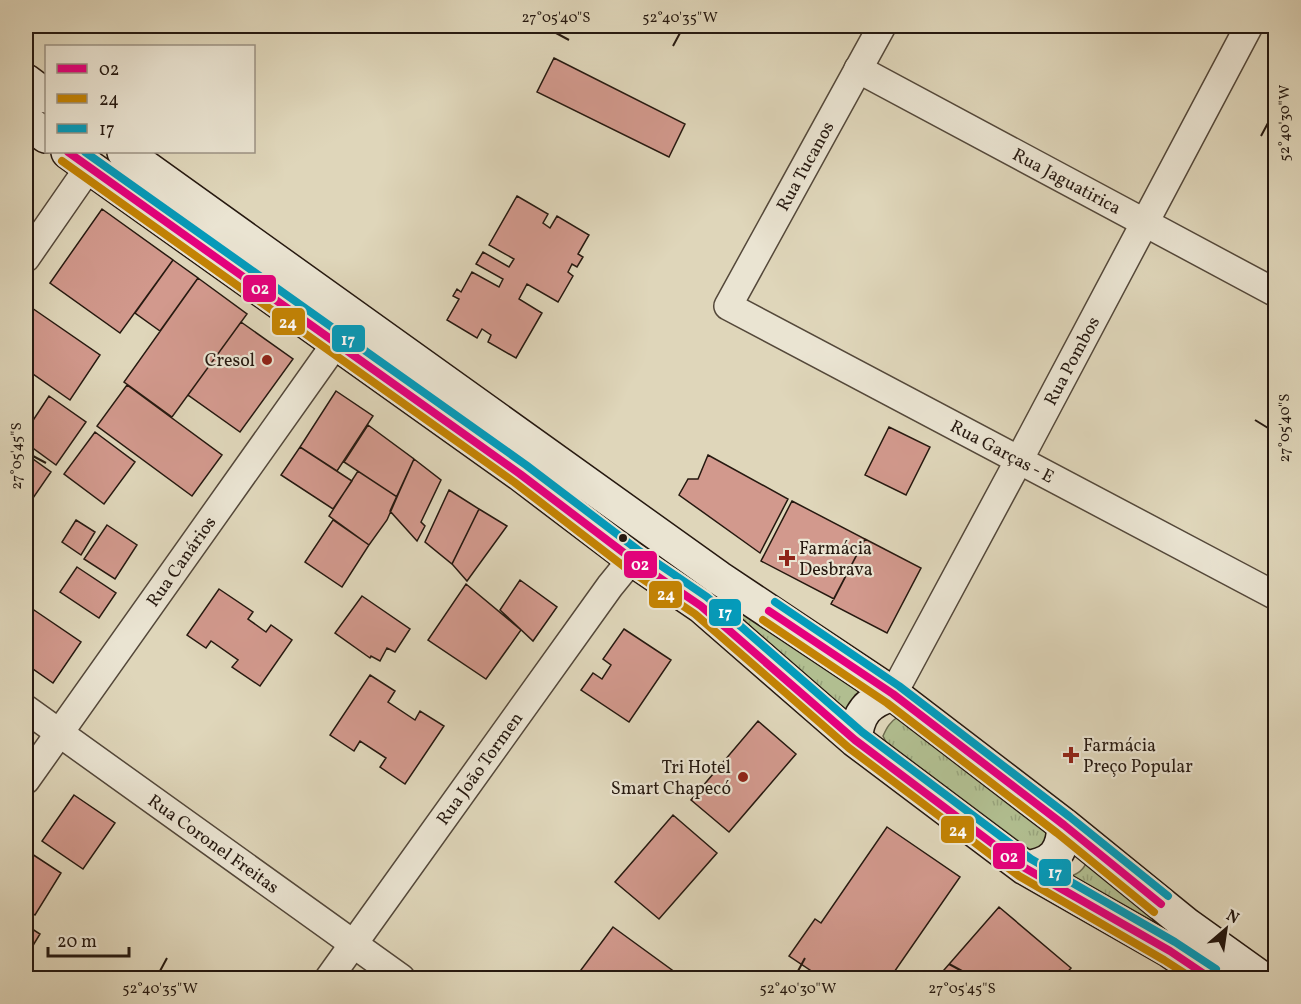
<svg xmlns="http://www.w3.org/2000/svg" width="1301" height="1004" font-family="Vollkorn,serif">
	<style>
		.grass { fill: url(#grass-tufts); stroke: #6c6c50; stroke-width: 1.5 }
		.building { fill: #d2998d; stroke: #261910; stroke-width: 1.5 }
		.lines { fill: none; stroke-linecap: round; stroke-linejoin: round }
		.minor-casing { stroke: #54483a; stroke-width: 30 }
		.secondary-casing { stroke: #261910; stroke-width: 36 }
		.minor { stroke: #eae4d2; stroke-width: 27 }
		.secondary { stroke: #eae4d2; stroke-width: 33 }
		.bus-1-casing { stroke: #eae4d2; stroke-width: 12 }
		.bus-2-casing { stroke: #eae4d2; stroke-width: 12 }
		.bus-3-casing { stroke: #eae4d2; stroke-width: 12 }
		.bus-1 { stroke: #e5007d; stroke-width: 8 }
		.bus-2 { stroke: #c38304; stroke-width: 8 }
		.bus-3 { stroke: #049bbb; stroke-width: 8 }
		.ticks { fill: none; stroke: #261910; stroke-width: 2 }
		.poi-dot { fill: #8f2418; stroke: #eae4d2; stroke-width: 2 }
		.bus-dot { fill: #261910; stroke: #eae4d2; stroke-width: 2 }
		.labels { text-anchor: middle; stroke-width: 4.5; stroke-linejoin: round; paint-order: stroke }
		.street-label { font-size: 18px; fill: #261910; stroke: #eae4d2 }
		.poi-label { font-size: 18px; fill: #261910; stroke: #eae4d2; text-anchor: end }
		.line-badge { stroke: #eae4d2; stroke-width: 2 }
		.badge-label { font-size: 16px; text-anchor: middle; font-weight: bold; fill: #fff }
		.neatline { fill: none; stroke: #261910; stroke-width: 2 }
		.ticks-label { font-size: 15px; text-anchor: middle; fill: #261910 }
	</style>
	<defs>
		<pattern id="grass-tufts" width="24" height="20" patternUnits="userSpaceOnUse" patternTransform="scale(1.5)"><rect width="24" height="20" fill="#b1be90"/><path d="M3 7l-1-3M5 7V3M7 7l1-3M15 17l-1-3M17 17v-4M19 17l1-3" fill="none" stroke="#98a37b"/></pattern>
	</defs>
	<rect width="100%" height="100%" fill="#dfd6ba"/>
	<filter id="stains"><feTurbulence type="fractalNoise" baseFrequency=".00333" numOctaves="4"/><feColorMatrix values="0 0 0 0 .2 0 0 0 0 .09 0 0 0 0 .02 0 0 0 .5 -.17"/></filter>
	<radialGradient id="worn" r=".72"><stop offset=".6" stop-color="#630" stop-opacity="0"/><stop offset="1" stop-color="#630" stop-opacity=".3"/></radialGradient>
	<path class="grass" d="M739,601l125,87 -9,7 -10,19 -112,-104z
		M899,716l153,112 -15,27 -151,-113 -3,-6c4,-9 7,-14 16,-20z
		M1090,856l99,86 -118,-66c11,-3 14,-10 19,-20z"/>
	<path class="building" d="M554,58l131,66 -16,33 -132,-65z
		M517,196l31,18 -5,9 7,5 7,-12 32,19 -11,19 5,3 -6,10 -5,-3 -4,8 5,4 -15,26 -31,-18 -8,15 23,14 -26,45 -28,-16 3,-7 -9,-6 -5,9 -30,-18 12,-21 -6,-3 4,-7 4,3 11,-20 27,15 4,-8 -27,-15 7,-12 26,15 5,-8 -25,-14z
		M102,209l71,51 -53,73 -70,-50z
		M173,260l25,18 -38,53 -25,-18z
		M198,278l49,36 -75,103 -48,-35z
		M32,308l68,47 -30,45 -44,-31v-51z
		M241,322l52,37 -53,73 -52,-37z
		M127,385l95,70 -30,41 -95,-70z
		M336,391l37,25 -36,55 -37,-24z
		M49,396l37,26 -30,43 -30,-22v-12z
		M368,425l46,34 -17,38 -53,-35z
		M889,427l41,20 -24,48 -41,-20z
		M95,432l40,30 -31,42 -40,-30z
		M300,447l52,34 -19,28 -52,-34z
		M26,454l25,18 -20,29 -5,-4z
		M708,455l80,44 -28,54 -81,-58 9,-16h10z
		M414,459l27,21 -20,42 4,4 -8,15 -27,-30z
		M358,471l39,26 -10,23 -18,25 -40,-29z
		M449,490l30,19 -27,55 -27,-22z
		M792,501l73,38 -31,60 -73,-38z
		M479,509l28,17 -40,55 -15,-17z
		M76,520l19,12 -14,23 -19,-13z
		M333,520l36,25 -27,42 -37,-25z
		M107,525l30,20 -22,34 -31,-20z
		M865,539l56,29 -34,65 -56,-29z
		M77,567l39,26 -17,25 -39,-26z
		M520,580l37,27 -24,34 -33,-31z
		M466,584l55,46 -35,49 -58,-39z
		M219,589l34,23 -5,7 18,13 5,-7 21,15 -32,46 -28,-19 6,-7 -27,-19 -5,7 -19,-13z
		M362,596l48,33 -15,23 -8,-4 -7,13 -9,-5 -1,2 -35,-25z
		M34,610l47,32 -28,41 -27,-19v-42z
		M624,629l47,31 -42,62 -48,-32 12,-17 9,6 9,-14 -8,-6z
		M370,675l25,16 -7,11 27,18 5,-9 24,15 -39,58 -25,-17 6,-9 -26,-17 -6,10 -24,-16z
		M758,721l38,33 -67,78 -38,-32z
		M74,795l41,28 -32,46 -41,-28z
		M673,815l44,38 -58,66 -44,-37z
		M887,827l73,50 -70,101h-68l-33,-22 26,-37 6,4z
		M32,854l29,19 -26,42 -9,-6v-45z
		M999,907l72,61 -9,10h-125z
		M26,925l14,9 -14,23z
		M613,927l70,51h-108z"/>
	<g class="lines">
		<g class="minor-casing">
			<g id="minor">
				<path id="s1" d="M882,26l-154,280 548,290"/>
				<path id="s2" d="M858,69l418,224"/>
				<path d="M26,258l63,-91"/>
				<path id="s3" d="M893,694l126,-234 230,-434"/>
				<path id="s4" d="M26,709l375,269"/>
				<path id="s5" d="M26,780l310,-437"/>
				<path id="s6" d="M329,978l281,-392 22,-27"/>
			</g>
		</g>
		<g class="secondary-casing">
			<path id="secondary" d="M26,81l20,15
				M26,121l20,15
				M68,152l452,322 112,85 69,47 154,134 170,128 145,83 40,27
				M124,152l595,426 174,116 171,131 123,100 74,53
				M855,740c3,-27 12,-38 38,-46
				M1025,868c28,-4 38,-15 39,-43"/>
		</g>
		<use href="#minor" class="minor"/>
		<use href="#secondary" class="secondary"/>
		<g class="bus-1-casing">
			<path id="bus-1" d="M68,152l452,322 112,85 69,47 154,134 170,128 145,83 40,27
				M769,611l124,83 171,131 97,79"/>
		</g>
		<g class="bus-2-casing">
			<path id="bus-2" d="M62,161l452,321 112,86 69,46 154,134 170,128 145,84 28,18
				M763,620l124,83 170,130 97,79"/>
		</g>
		<g class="bus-3-casing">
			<path id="bus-3" d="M85,152l441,313 112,85 69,47 155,135 169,127 144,83 41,27
				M775,602l124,84 171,131 98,79"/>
		</g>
		<use href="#bus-1" class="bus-1"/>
		<use href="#bus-2" class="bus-2"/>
		<use href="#bus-3" class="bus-3"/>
	</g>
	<path class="ticks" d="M556,33l13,7M673,46l7,-13M1261,136l7,-13M1255,420l13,8M33,456l13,7M949,964l13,7M160,971l7,-13M798,971l7,-13"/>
	<g class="poi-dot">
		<circle cx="267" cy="360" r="6"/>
		<path d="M784 549h6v6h6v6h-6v6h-6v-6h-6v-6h6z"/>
		<path d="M1068 746h6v6h6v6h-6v6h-6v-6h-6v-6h6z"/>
		<circle cx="743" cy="777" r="6"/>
	</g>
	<circle class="bus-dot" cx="623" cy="538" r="5"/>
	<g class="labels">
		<g class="street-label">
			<text transform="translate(805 166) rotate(-61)" y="6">Rua Tucanos</text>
			<text dy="6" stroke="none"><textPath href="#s2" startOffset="237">Rua Jaguatirica</textPath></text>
			<text dy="6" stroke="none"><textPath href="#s3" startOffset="378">Rua Pombos</textPath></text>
			<text dy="6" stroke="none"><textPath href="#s1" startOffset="630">Rua Garças - E</textPath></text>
			<text dy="6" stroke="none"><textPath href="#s5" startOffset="268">Rua Canários</textPath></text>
			<text dy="6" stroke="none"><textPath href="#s6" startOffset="258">Rua João Tormen</textPath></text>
			<text dy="6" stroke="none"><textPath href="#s4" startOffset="231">Rua Coronel Freitas</textPath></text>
		</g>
		<g class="poi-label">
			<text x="255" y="366">Cresol</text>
			<text x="799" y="554" text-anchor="start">Farmácia<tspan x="799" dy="21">Desbrava</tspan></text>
			<text x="1083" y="751" text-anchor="start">Farmácia<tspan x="1083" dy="21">Preço Popular</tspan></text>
			<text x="731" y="773">Tri Hotel<tspan x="731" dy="21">Smart Chapecó</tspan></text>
		</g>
	</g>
	<g class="line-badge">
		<rect x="242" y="274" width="35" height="29" rx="6" fill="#e5007d"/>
		<rect x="271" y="307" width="35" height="29" rx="6" fill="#c38304"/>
		<rect x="331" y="324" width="35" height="29" rx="6" fill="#049bbb"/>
		<rect x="623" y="550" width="35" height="29" rx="6" fill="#e5007d"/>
		<rect x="648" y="580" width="35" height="29" rx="6" fill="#c38304"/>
		<rect x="708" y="598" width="34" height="29" rx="6" fill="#049bbb"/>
		<rect x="940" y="815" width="35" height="29" rx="6" fill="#c38304"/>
		<rect x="992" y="842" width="34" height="28" rx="6" fill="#e5007d"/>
		<rect x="1038" y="858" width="34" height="29" rx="6" fill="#049bbb"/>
	</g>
	<g class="badge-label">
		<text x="260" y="294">02</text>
		<text x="288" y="328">24</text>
		<text x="348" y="345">17</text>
		<text x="640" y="570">02</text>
		<text x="666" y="600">24</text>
		<text x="725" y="618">17</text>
		<text x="958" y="836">24</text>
		<text x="1009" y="862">02</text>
		<text x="1055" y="878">17</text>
	</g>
	<rect width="1301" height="1004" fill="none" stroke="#dfd6ba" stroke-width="66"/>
	<rect x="45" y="45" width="210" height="108" fill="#eae4d2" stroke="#9c9384" stroke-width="1.5"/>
	<rect x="57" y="64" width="30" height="9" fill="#e5007d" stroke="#9c9384" stroke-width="1.5"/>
	<text x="99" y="75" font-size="18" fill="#261910">02</text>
	<rect x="57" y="94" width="30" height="9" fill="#c38304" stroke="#9c9384" stroke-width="1.5"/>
	<text x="99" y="105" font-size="18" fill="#261910">24</text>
	<rect x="57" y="124" width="30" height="9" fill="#049bbb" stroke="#9c9384" stroke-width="1.5"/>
	<text x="99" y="135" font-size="18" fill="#261910">17</text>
	<g transform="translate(1226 929) rotate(29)" stroke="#eae4d2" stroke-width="4.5" paint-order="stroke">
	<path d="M0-4.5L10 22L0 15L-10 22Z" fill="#261910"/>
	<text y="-9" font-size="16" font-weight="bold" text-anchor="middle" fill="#261910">N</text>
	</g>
	<path d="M48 947v9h81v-9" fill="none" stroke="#261910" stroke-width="3"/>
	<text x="57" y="947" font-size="18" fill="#261910" stroke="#eae4d2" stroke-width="4.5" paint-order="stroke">20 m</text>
	<rect x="33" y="33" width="1235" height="938" class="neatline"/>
	<g class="ticks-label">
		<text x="556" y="22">27°05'40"S</text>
		<text x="680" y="22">52°40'35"W</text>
		<text transform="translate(1284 123) rotate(-90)" y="5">52°40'30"W</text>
		<text transform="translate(1284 428) rotate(-90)" y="5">27°05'40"S</text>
		<text transform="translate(16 456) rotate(-90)" y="5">27°05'45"S</text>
		<text x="160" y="993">52°40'35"W</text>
		<text x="798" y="993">52°40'30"W</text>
		<text x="962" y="993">27°05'45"S</text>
	</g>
	<rect width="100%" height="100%" filter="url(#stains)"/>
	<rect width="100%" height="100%" fill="url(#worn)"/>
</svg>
